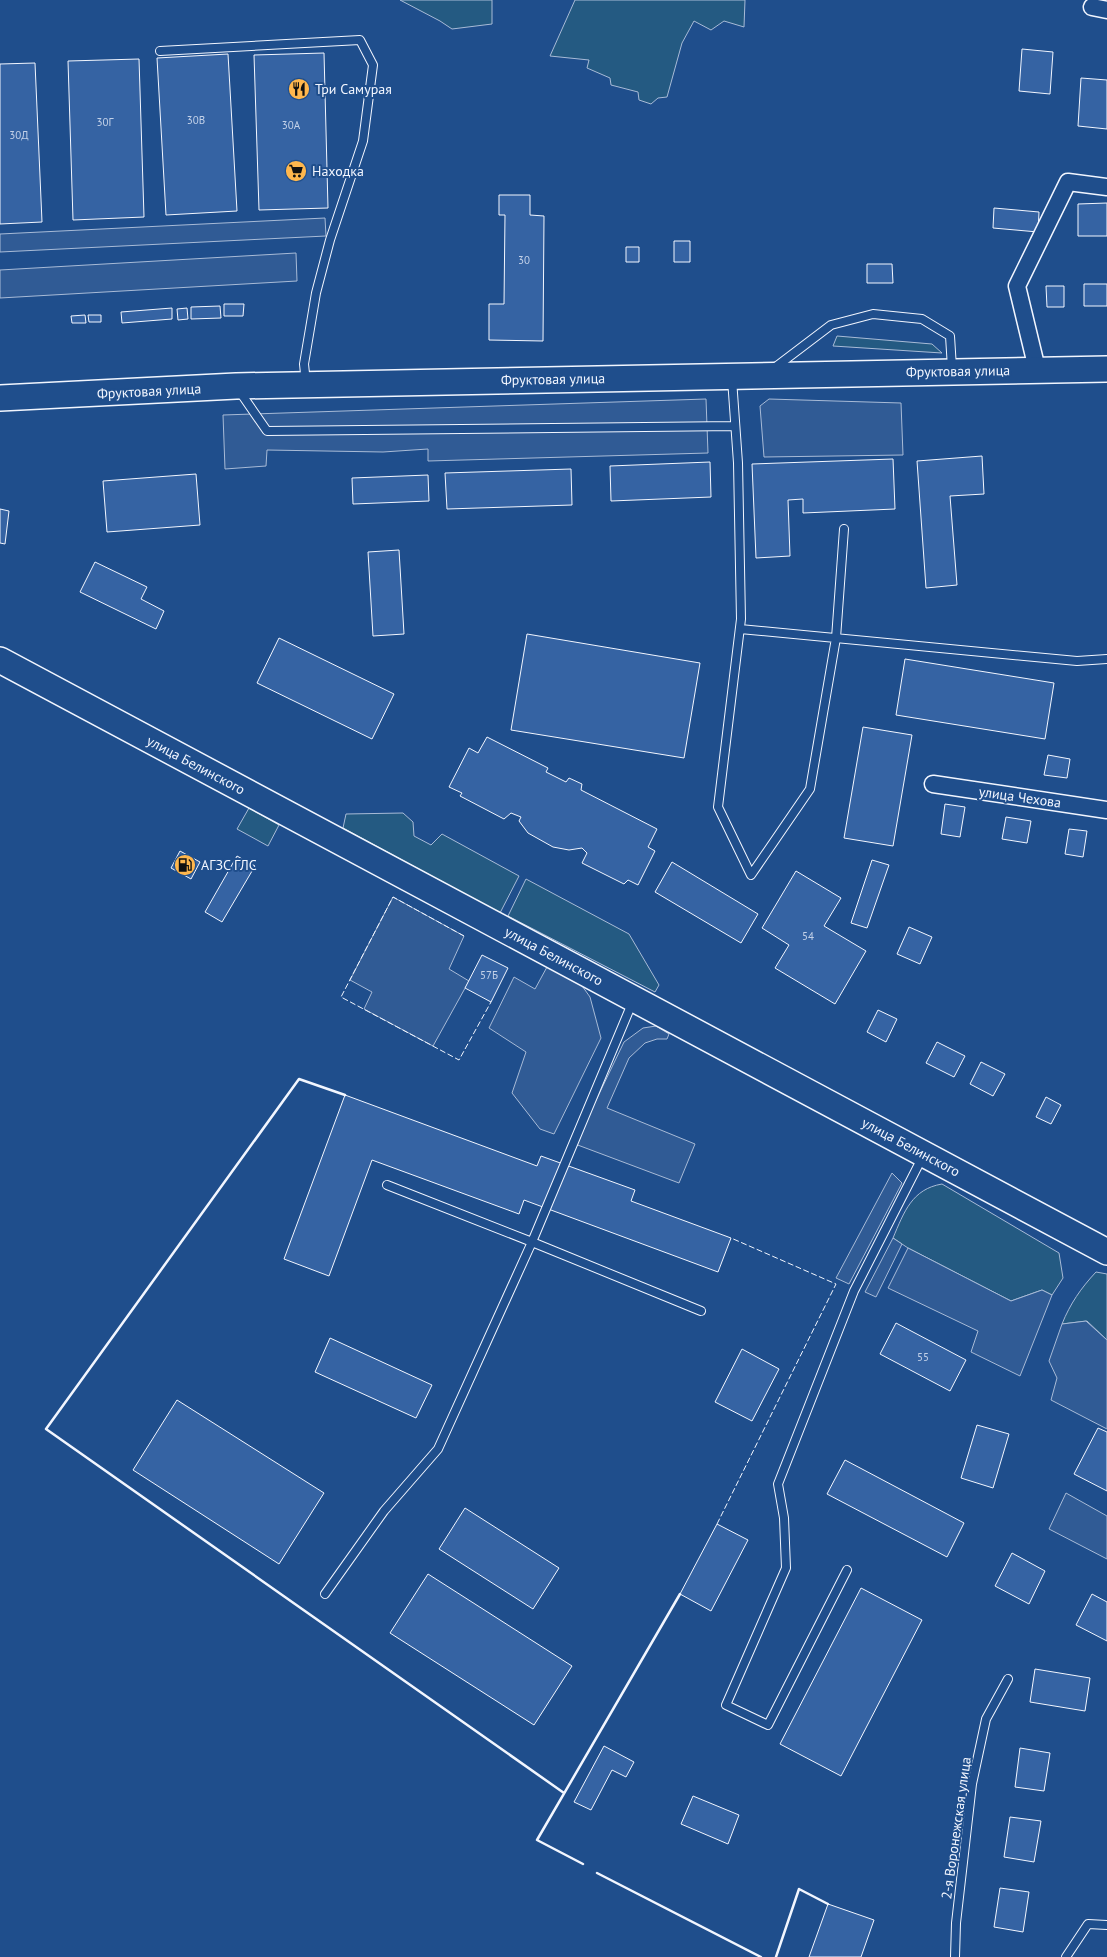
<svg xmlns="http://www.w3.org/2000/svg" width="1107" height="1957" font-family="'PT Sans',sans-serif">
	<style>
		.green { fill: #245a82; stroke: #a8bbd7 }
		.parking { fill: #305b95; stroke: #a8bbd7 }
		.building { fill: #3563a3; stroke: #f2f6ff }
		.lines { fill: none; stroke-linecap: round; stroke-linejoin: round }
		.service-casing { stroke: #f2f6ff; stroke-width: 10 }
		.minor-casing { stroke: #f2f6ff; stroke-width: 19 }
		.primary-casing { stroke: #f2f6ff; stroke-width: 28 }
		.service { stroke: #1f4e8c; stroke-width: 8 }
		.minor { stroke: #1f4e8c; stroke-width: 16 }
		.primary { stroke: #1f4e8c; stroke-width: 25 }
		.fence { stroke: #f2f6ff; stroke-width: 1; stroke-dasharray: 6 2.5; stroke-linecap: butt }
		.wall { stroke: #f2f6ff; stroke-width: 2.5 }
		.labels { text-anchor: middle; stroke-width: 4; stroke-linejoin: round; paint-order: stroke }
		.number-label { font-size: 11px; fill: #c3d1e8 }
		.poi-label { font-size: 14px; fill: #f2f6ff; stroke: #1f4e8c; text-anchor: start }
		.street-label { font-size: 14px; fill: #f2f6ff; stroke: #1f4e8c }
	</style>
	<rect width="100%" height="100%" fill="#1f4e8c"/>
	<path class="green" d="M400,0h92v24l-40,5 -12,-8z
		M575,0h170l-1,27 -20,-6 -13,9 -17,-9 -12,22 -15,54 -9,1 -7,6 -12,-4 -1,-8 -27,-7 -1,-7 -23,-10 2,-8 -39,-4z
		M837,336l95,8 10,9 -109,-7z
		M249,808l30,17 -11,21 -31,-17z
		M403,813l10,9 1,14 17,9 11,-11 77,42 -19,37 -157,-85 3,-14z
		M526,879l103,55 30,51 -4,7 -147,-76z
		M942,1184l117,69 4,25 -11,17 -10,-5 -31,11 -103,-53 -15,-10c11,-26 19,-49 49,-54z
		M1096,1272l11,2v66l-20,-19 -25,3c8,-20 19,-36 34,-52z"/>
	<path class="parking" d="M325,218l1,18 -326,16v-18z
		M296,253l1,28 -297,17v-28z
		M706,399l2,54 -280,8v-12l-45,3 -116,-2 -1,16 -41,3 -2,-54z
		M769,399l132,4 2,52 -139,2 -4,-51z
		M393,897l71,39 -15,33 20,12 -36,65 -69,-37 8,-17 -22,-12z
		M547,967l33,16 10,14 11,41 -47,96 -14,-5 -28,-36 14,-41 -37,-24 25,-51 21,12z
		M656,1026l13,8 -2,5h-10l-12,4 -16,15 -22,50 88,36 -16,39 -104,-39 49,-102 19,-14z
		M892,1173l10,10 -53,101 -13,-6z
		M893,1238l9,6 -26,53 -11,-5z
		M908,1248l103,53 31,-11 10,5 -32,81 -49,-24 7,-21 -90,-43z
		M1086,1321l21,19v89l-56,-29 6,-22 -8,-17 13,-37z
		M1066,1493l41,23v43l-58,-30z"/>
	<path class="building" d="M1022,49l31,3 -3,42 -31,-3z
		M324,53l4,155 -69,2 -5,-155z
		M228,54l9,157 -71,4 -9,-157z
		M139,59l5,158 -71,3 -5,-159z
		M35,63l7,159 -42,2v-160z
		M1081,78l26,2v49l-29,-3z
		M499,195h31v20l14,1 -1,125 -54,-1v-36h15l1,-89h-6z
		M1107,203v33h-29v-32z
		M994,208l45,4 -1,20 -45,-4z
		M674,241h16v21h-16z
		M626,247h13v15h-13z
		M867,264h25l1,19h-26z
		M1084,284h23v22h-23z
		M1046,286h18v21h-17z
		M224,304h20l-1,12h-19z
		M220,306l1,12 -30,1v-12z
		M172,308v11l-50,4 -1,-11z
		M187,308l1,11 -10,1 -1,-11z
		M85,315l1,8h-14l-1,-7z
		M88,315h13v7h-12z
		M982,456l2,38 -34,2 7,89 -31,3 -9,-127z
		M893,459l2,50 -92,4v-14l-15,1 2,56 -34,2 -4,-94z
		M710,462l1,35 -100,4 -1,-35z
		M571,469l1,36 -125,4 -2,-36z
		M196,474l4,51 -93,7 -4,-51z
		M428,475l1,26 -76,3 -1,-26z
		M0,509l9,2 -4,33 -5,-1z
		M399,550l5,84 -31,2 -5,-84z
		M95,562l52,25 -6,12 23,12 -8,18 -76,-37z
		M527,634l173,29 -16,95 -173,-28z
		M279,638l115,56 -22,45 -115,-56z
		M905,659l149,24 -9,56 -149,-24z
		M863,727l49,8 -19,111 -49,-8z
		M487,737l61,31 -2,4 20,10 3,-4 13,6 -1,6 76,39 -9,18 7,4 -17,34 -10,-5 -4,4 -42,-21 5,-10 -5,-5 -13,2 -16,-3 -25,-14 -9,-12 2,-4 -10,-4 -7,6 -44,-23 2,-3 -13,-6 20,-39 9,5z
		M1048,755l22,4 -3,19 -23,-3z
		M945,804l20,3 -5,30 -19,-3z
		M1006,817l25,4 -4,22 -25,-4z
		M1069,829l18,2 -4,26 -18,-3z
		M180,851l20,11 -9,17 -20,-11z
		M237,856l18,10 -33,56 -17,-10z
		M872,860l17,5 -22,63 -16,-5z
		M672,862l86,52 -17,29 -86,-51z
		M796,871l45,27 -17,28 42,25 -31,53 -60,-36 14,-23 -27,-17z
		M909,927l23,10 -12,27 -23,-10z
		M482,955l26,13 -17,34 -26,-14z
		M878,1010l19,9 -11,23 -19,-10z
		M937,1042l28,14 -11,21 -28,-14z
		M981,1062l24,12 -12,22 -23,-12z
		M345,1095l192,71 4,-10 94,34 -4,11 100,37 -13,34 -194,-72 -5,14 -147,-54 -43,116 -45,-17z
		M1046,1097l15,8 -10,19 -15,-7z
		M896,1323l70,37 -16,31 -70,-37z
		M330,1338l102,47 -16,33 -101,-46z
		M742,1349l37,20 -27,52 -37,-19z
		M177,1400l147,93 -45,71 -146,-94z
		M977,1425l32,9 -16,54 -32,-10z
		M1098,1428l9,4v59l-33,-17z
		M845,1460l119,63 -17,34 -120,-63z
		M465,1508l94,60 -26,41 -94,-60z
		M717,1524l31,16 -37,71 -31,-17z
		M1012,1553l33,18 -16,33 -34,-18z
		M428,1574l144,92 -38,59 -144,-92z
		M861,1588l61,32 -81,156 -61,-32z
		M1092,1594l15,8v39l-31,-16z
		M1035,1669l55,9 -5,33 -55,-9z
		M604,1746l30,16 -8,15 -14,-7 -21,40 -17,-8z
		M1020,1748l30,5 -6,38 -29,-4z
		M693,1796l46,19 -11,29 -47,-20z
		M1010,1817l31,4 -7,41 -30,-5z
		M1000,1888l29,4 -6,40 -29,-5z
		M828,1904l46,16 -13,37h-52z"/>
	<g class="lines">
		<g class="service-casing">
			<path id="service" d="M160,51l200,-11 13,25 -10,76 -33,99 -14,53 -12,71 2,19
				M773,369l58,-44 42,-11 49,5 28,17 2,32
				M732,379l6,84 3,156 -23,188 33,68 59,-86 26,-151 8,-109
				M240,392l27,39 468,-5
				M740,629l337,32 30,-2
				M387,1185l145,57 101,-241
				M847,1570l-79,155 -42,-20 60,-137 -2,-50 -6,-34 76,-193 69,-135
				M325,1594l59,-83 54,-62 94,-207 169,69
				M955,1957l1,-34 16,-139 14,-65 22,-40
				M1066,1957l22,-33 19,1"/>
		</g>
		<g class="minor-casing">
			<path id="minor" d="M1092,7l15,3
				M1037,369l-20,-83 51,-104 39,5
				M933,784l174,26"/>
		</g>
		<g class="primary-casing">
			<path id="primary" d="M0,398l236,-12 871,-17
				M0,660l1107,592"/>
		</g>
		<use href="#service" class="service"/>
		<use href="#minor" class="minor"/>
		<use href="#primary" class="primary"/>
		<path class="fence" d="M464,936l-71,-39 -52,100 118,63 32,-58
			M717,1524l119,-240 -105,-46"/>
		<path class="wall" d="M345,1095l-46,-16 -253,350 518,364
			M583,1864l-46,-24 143,-246
			M597,1873l164,84
			M776,1957l23,-68 29,15"/>
	</g>
	<defs>
		<g id="restaurant-disc" transform="scale(1.125)"><circle r="9.5" fill="#ffb74d" stroke="#1f4e8c"/><path d="M-5-6h1v4h1v-4h1v4h1v-4h1v5L-1.5 .5V6h-2V.5L-5-1ZM5-6V6H3V1.5H1.5Q1.5-4 5-6Z" fill="#111"/></g>
		<g id="supermarket-disc" transform="scale(1.125)"><circle r="9.5" fill="#ffb74d" stroke="#1f4e8c"/><path d="M-6-5.5h2.5l.6 2H6L4.5 2H-2.5L-4.4-4H-6ZM-1.5 3.2a1.3 1.3 0 1 0 .1 0ZM3 3.2a1.3 1.3 0 1 0 .1 0Z" fill="#111"/></g>
		<g id="fuel-disc" transform="scale(1.125)"><circle r="9.5" fill="#ffb74d" stroke="#1f4e8c"/><path d="M-5.5-6h7V0h2V4h1.3V-2.5L3-4.5l.8-.8L6-3V5H2.5V1h-1V6h-7ZM-4.2-4.7v3.2H.2V-4.7Z" fill="#111"/></g>
	</defs>
	<g fill-rule="evenodd">
		<use href="#restaurant-disc" x="299" y="89"/>
		<use href="#supermarket-disc" x="296" y="171"/>
		<use href="#fuel-disc" x="185" y="865"/>
	</g>
	<g class="labels">
		<g class="number-label">
			<text x="196" y="124">30В</text>
			<text x="105" y="126">30Г</text>
			<text x="291" y="129">30А</text>
			<text x="19" y="139">30Д</text>
			<text x="524" y="264">30</text>
			<text x="808" y="940">54</text>
			<text x="489" y="979">57Б</text>
			<text x="923" y="1361">55</text>
		</g>
		<g class="poi-label">
			<text x="315" y="94">Три Самурая</text>
			<text x="312" y="176">Находка</text>
			<text x="201" y="870">АГЗС ГЛС</text>
		</g>
		<g class="street-label">
			<text transform="translate(958 371) rotate(-1)" y="5">Фруктовая улица</text>
			<text transform="translate(553 379) rotate(-1)" y="5">Фруктовая улица</text>
			<text transform="translate(149 391) rotate(-3)" y="5">Фруктовая улица</text>
			<text transform="translate(196 765) rotate(28)" y="5">улица Белинского</text>
			<text transform="translate(1020 797) rotate(8)" y="5">улица Чехова</text>
			<text transform="translate(554 956) rotate(28)" y="5">улица Белинского</text>
			<text transform="translate(911 1147) rotate(28)" y="5">улица Белинского</text>
			<text transform="translate(956 1828) rotate(-82)" y="5">2-я Воронежская улица</text>
		</g>
	</g>
</svg>
